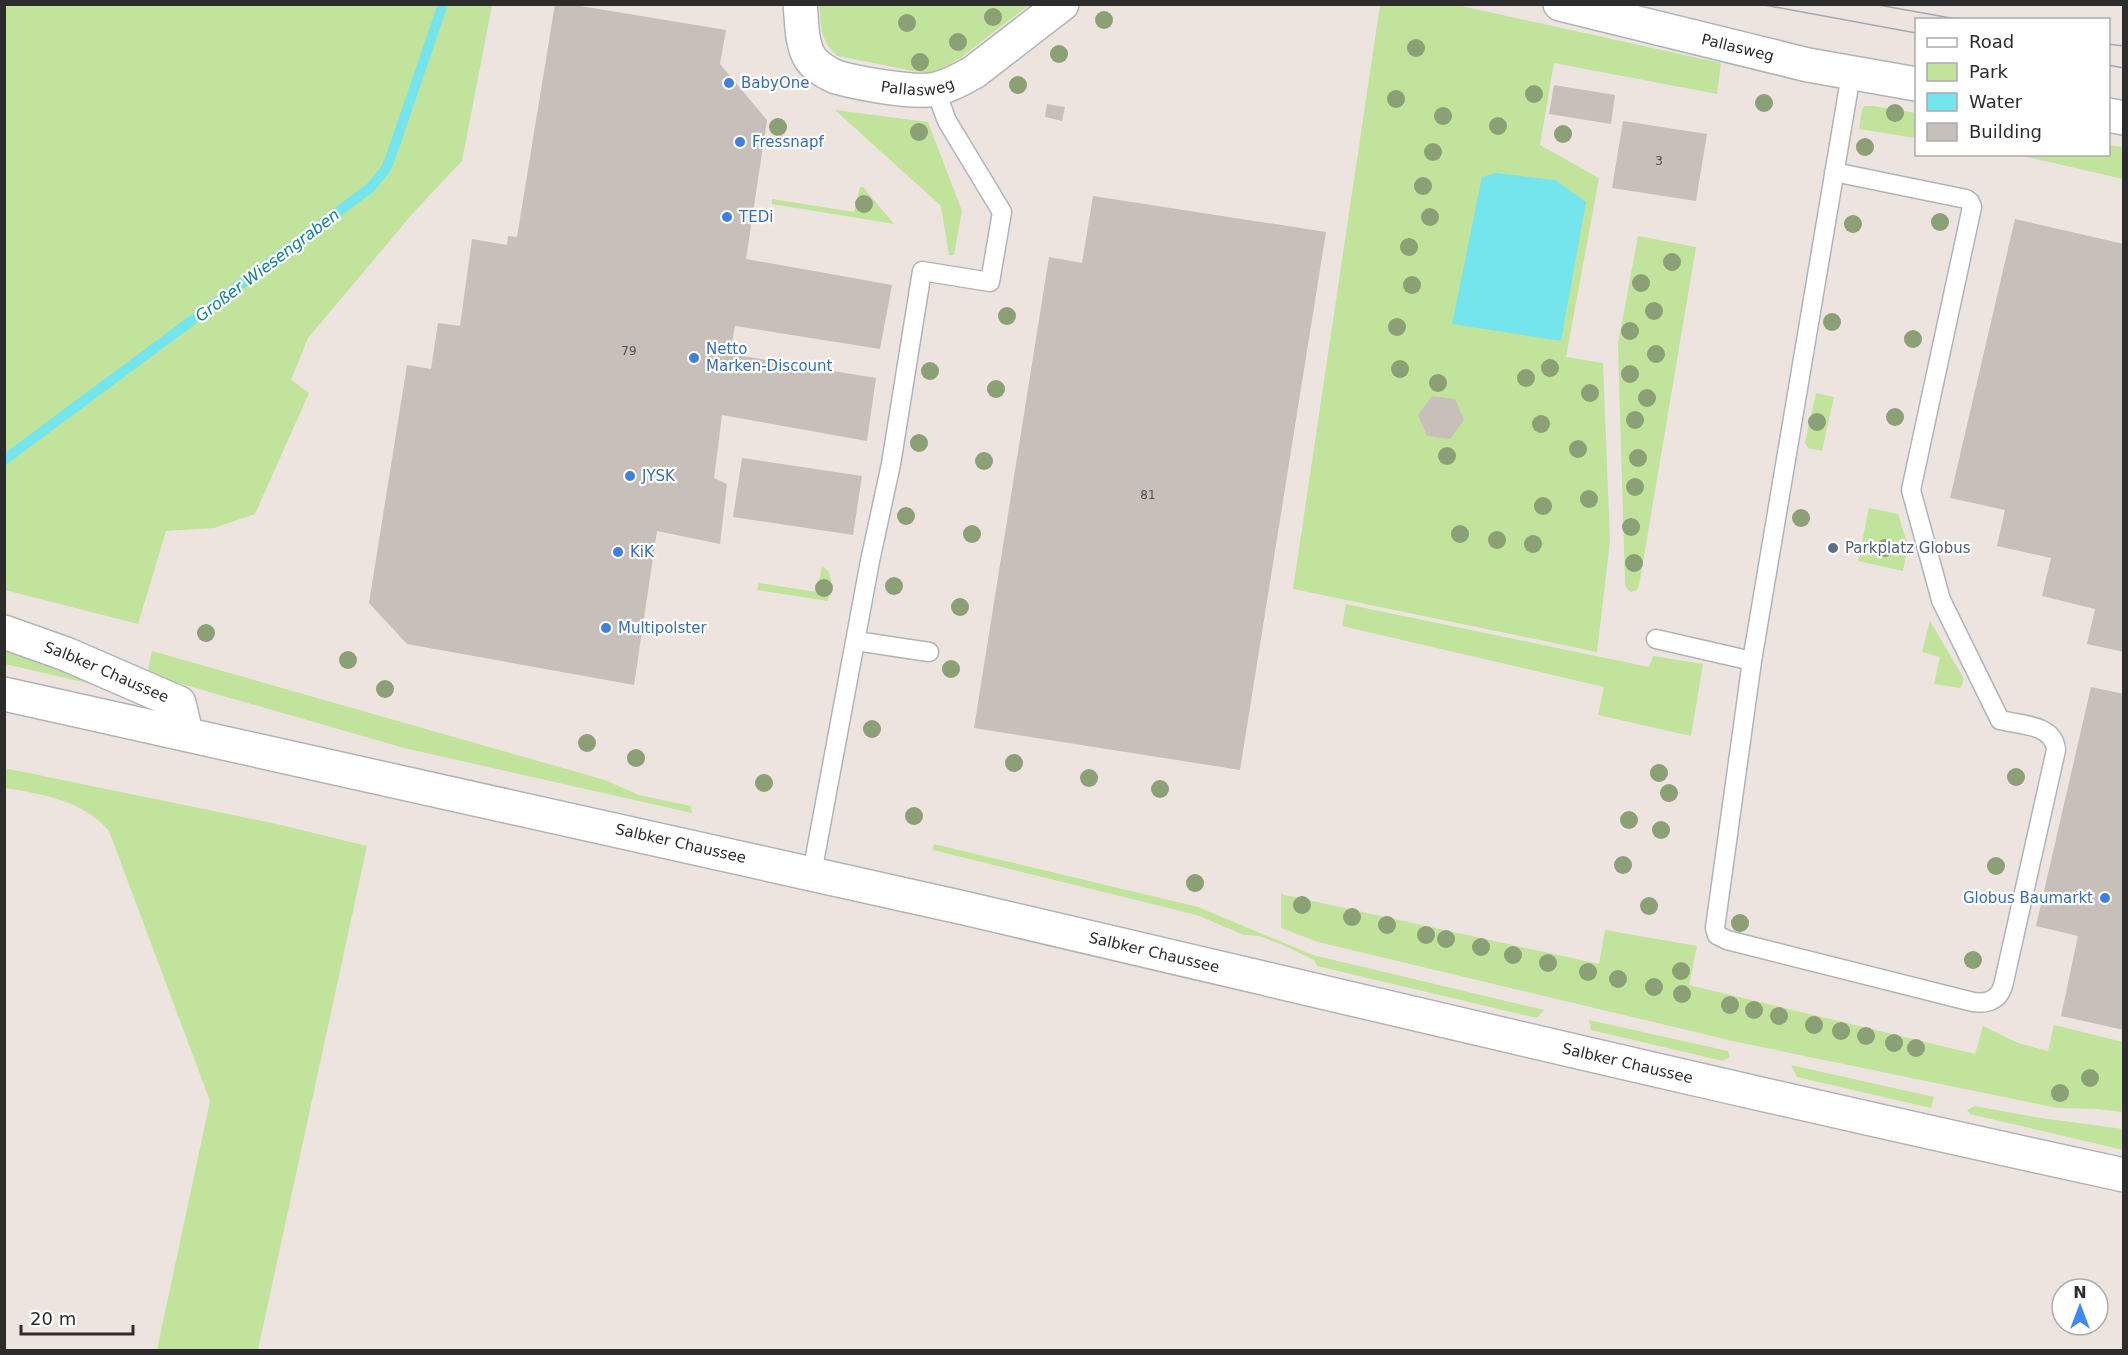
<svg xmlns="http://www.w3.org/2000/svg" width="2128" height="1355" font-family="'DejaVu Sans',sans-serif">
	<style>
		.green { fill: #c2e39c }
		.water { fill: #74e4ed }
		.lines { fill: none; stroke-linecap: round; stroke-linejoin: round }
		.stream { stroke: #74e4ed; stroke-width: 10 }
		.building { fill: #c6bfba }
		.lane-casing { stroke: #afb4bc; stroke-width: 21 }
		.street-casing { stroke: #afb4bc; stroke-width: 36 }
		.secondary-casing { stroke: #afb4bc; stroke-width: 36 }
		.lane { stroke: #fff; stroke-width: 18 }
		.street { stroke: #fff; stroke-width: 33 }
		.secondary { stroke: #fff; stroke-width: 33 }
		.tram { stroke: #a1a8b6; stroke-width: 1.5 }
		.tree { fill: #8ba074 }
		.shop-dot { fill: #3f7fe0; stroke: #fff; stroke-width: 2 }
		.service-dot { fill: #5c6f8a; stroke: #fff; stroke-width: 2 }
		.labels { text-anchor: middle; stroke-width: 4.5; stroke-linejoin: round; paint-order: stroke }
		.number-label { font-size: 12px; fill: #525150 }
		.street-label { font-size: 15px; fill: #2c2c2c; stroke: #fff }
		.shop-label { font-size: 15px; fill: #366cbe; stroke: #fff; text-anchor: start }
		.service-label { font-size: 15px; fill: #4e5e75; stroke: #fff; text-anchor: start }
		.water-label { font-size: 16px; font-style: italic; fill: #108195; stroke: #fff }
	</style>
	<rect width="100%" height="100%" fill="#ede4df"/>
	<path class="green" d="M4,5h488l-30,156 -48,51 -106,126 -17,42 18,13 -54,121 -41,14 -48,3 -28,93 -133,-34z
		M819,5v-1l210,1 -70,54 -22,12 -8,2 -16,-2 -75,-15c-18,-13 -17,-32 -19,-51z
		M1380,5h77l264,58 -4,31 -163,-31 -14,82 59,33 -33,179 37,6 7,178 -13,111 -304,-63z
		M1865,106h8l43,7v25l-57,-9 3,-20z
		M835,110l93,12 34,89 -8,44h-5l-8,-49z
		M2109,145l14,2v32l-104,-24 89,-1z
		M860,187h3l31,37 -122,-20v-5l82,13z
		M1638,236l58,11 -57,339 -2,4 -6,2 -4,-3 -2,-5 -7,-240z
		M1816,393l18,4 -12,54 -14,-3 -3,-5z
		M1869,508l29,6 10,32 -5,25 -45,-10z
		M822,566c14,8 8,22 6,35l-71,-11 2,-7 58,9z
		M1346,604l303,63 4,-11 50,8 -12,72 -93,-21 6,-28 -262,-61z
		M1930,621l33,56v6l-3,5 -26,-4 6,-27 -18,-5z
		M5,645l87,36 -1,3 -86,-20z
		M152,651l453,129 34,15 52,11 1,7 -288,-65 -257,-74z
		M4,768l273,56 90,22 -109,504h-101l53,-249 -101,-270c-27,-31 -66,-37 -104,-43z
		M934,844l264,63 115,48 231,55 -7,8 -220,-52 -3,-6 -31,-15 -24,-9 -15,-1 -47,-20 -264,-65z
		M1281,894l318,70 6,-34 92,16 -8,39 286,69 8,-28 35,17 30,8 6,-26 69,17v70l-26,-3 -40,-1 -320,-66 -419,-100 -37,-14z
		M1589,1020l139,31 2,6 -7,4 -132,-31z
		M1791,1065l143,32 -3,11 -134,-31z
		M1974,1106l67,12 82,11v21l-153,-36 -3,-4z"/>
	<path class="water" d="M1495,173l60,7 31,22 -25,139 -109,-17 30,-147z"/>
	<g class="lines">
		<path class="stream" d="M4,460l366,-272 15,-18 5,-11 53,-155"/>
	</g>
	<path class="building" d="M555,4h13l158,26 -6,34 47,56 -21,139 146,26 -12,64 -145,-23 -5,28 146,24 -9,63 -145,-26 -8,63 13,6 -7,60 -63,-13 -23,154 -227,-41 -38,-41 38,-238 24,4 7,-46 22,3 12,-87 35,6 1,-9 9,1z
		M1554,85l61,10 -4,29 -62,-10z
		M1047,104l18,3 -3,14 -17,-4z
		M1623,121l84,13 -11,67 -84,-13z
		M1093,196l233,36 -86,538 -266,-42 75,-471 33,6z
		M2015,219l109,25v408l-37,-8 8,-35 -53,-13 9,-38 -54,-12 8,-36 -55,-12z
		M1432,396l23,3 9,21 -14,19 -23,-3 -9,-21z
		M742,458l120,18 -9,59 -120,-18z
		M2091,687l33,7v336l-63,-14 17,-80 -42,-10z"/>
	<g class="lines">
		<g class="lane-casing">
			<path id="lane" d="M1834,172l132,27 4,3 2,5 -61,283 30,110 59,120c20,5 54,4 56,30l-53,236c-5,16 -19,19 -34,15l-242,-61 -10,-5 -2,-7 37,-267 99,-587
				M1656,639l96,22
				M856,641l73,11
				M812,873l58,-312 21,-97 31,-193 68,11 12,-70 -55,-91 -12,-32"/>
		</g>
		<g class="street-casing">
			<g id="street">
				<path id="s1" d="M800,4c2,18 1,39 10,54 6,9 17,15 26,19 21,6 79,17 100,12 13,-3 26,-10 38,-17l88,-68"/>
				<path id="s2" d="M1560,4l248,61 108,19"/>
				<path d="M2108,115l16,3"/>
				<path id="s3" d="M4,632l62,22 113,49 7,30"/>
			</g>
		</g>
		<g class="secondary-casing">
			<g id="secondary">
				<path id="s4" d="M4,694c320,70 640,140 960,214 386,90 772,183 1160,267"/>
			</g>
		</g>
		<use href="#lane" class="lane"/>
		<use href="#street" class="street"/>
		<use href="#secondary" class="secondary"/>
		<path class="tram" d="M1759,4l157,29
			M1873,4l89,16
			M2108,44l16,2
			M2108,65l16,3"/>
	</g>
	<g class="tree">
		<circle cx="993" cy="17" r="9"/>
		<circle cx="1104" cy="20" r="9"/>
		<circle cx="907" cy="23" r="9"/>
		<circle cx="958" cy="42" r="9"/>
		<circle cx="1416" cy="48" r="9"/>
		<circle cx="1059" cy="54" r="9"/>
		<circle cx="920" cy="62" r="9"/>
		<circle cx="1018" cy="85" r="9"/>
		<circle cx="1534" cy="94" r="9"/>
		<circle cx="1396" cy="99" r="9"/>
		<circle cx="1764" cy="103" r="9"/>
		<circle cx="1895" cy="113" r="9"/>
		<circle cx="1443" cy="116" r="9"/>
		<circle cx="1498" cy="126" r="9"/>
		<circle cx="778" cy="127" r="9"/>
		<circle cx="919" cy="132" r="9"/>
		<circle cx="1563" cy="134" r="9"/>
		<circle cx="1865" cy="147" r="9"/>
		<circle cx="1433" cy="152" r="9"/>
		<circle cx="1423" cy="186" r="9"/>
		<circle cx="864" cy="204" r="9"/>
		<circle cx="1430" cy="217" r="9"/>
		<circle cx="1940" cy="222" r="9"/>
		<circle cx="1853" cy="224" r="9"/>
		<circle cx="1409" cy="247" r="9"/>
		<circle cx="1672" cy="262" r="9"/>
		<circle cx="1641" cy="283" r="9"/>
		<circle cx="1412" cy="285" r="9"/>
		<circle cx="1654" cy="311" r="9"/>
		<circle cx="1007" cy="316" r="9"/>
		<circle cx="1832" cy="322" r="9"/>
		<circle cx="1397" cy="327" r="9"/>
		<circle cx="1630" cy="331" r="9"/>
		<circle cx="1913" cy="339" r="9"/>
		<circle cx="1656" cy="354" r="9"/>
		<circle cx="1550" cy="368" r="9"/>
		<circle cx="1400" cy="369" r="9"/>
		<circle cx="930" cy="371" r="9"/>
		<circle cx="1630" cy="374" r="9"/>
		<circle cx="1526" cy="378" r="9"/>
		<circle cx="1438" cy="383" r="9"/>
		<circle cx="996" cy="389" r="9"/>
		<circle cx="1590" cy="393" r="9"/>
		<circle cx="1647" cy="398" r="9"/>
		<circle cx="1895" cy="417" r="9"/>
		<circle cx="1635" cy="420" r="9"/>
		<circle cx="1817" cy="422" r="9"/>
		<circle cx="1541" cy="424" r="9"/>
		<circle cx="919" cy="443" r="9"/>
		<circle cx="1578" cy="449" r="9"/>
		<circle cx="1447" cy="456" r="9"/>
		<circle cx="1638" cy="458" r="9"/>
		<circle cx="984" cy="461" r="9"/>
		<circle cx="1635" cy="487" r="9"/>
		<circle cx="1589" cy="499" r="9"/>
		<circle cx="1543" cy="506" r="9"/>
		<circle cx="906" cy="516" r="9"/>
		<circle cx="1801" cy="518" r="9"/>
		<circle cx="1631" cy="527" r="9"/>
		<circle cx="972" cy="534" r="9"/>
		<circle cx="1460" cy="534" r="9"/>
		<circle cx="1497" cy="540" r="9"/>
		<circle cx="1533" cy="544" r="9"/>
		<circle cx="1885" cy="548" r="9"/>
		<circle cx="1634" cy="563" r="9"/>
		<circle cx="894" cy="586" r="9"/>
		<circle cx="824" cy="588" r="9"/>
		<circle cx="960" cy="607" r="9"/>
		<circle cx="206" cy="633" r="9"/>
		<circle cx="348" cy="660" r="9"/>
		<circle cx="951" cy="669" r="9"/>
		<circle cx="385" cy="689" r="9"/>
		<circle cx="872" cy="729" r="9"/>
		<circle cx="587" cy="743" r="9"/>
		<circle cx="636" cy="758" r="9"/>
		<circle cx="1014" cy="763" r="9"/>
		<circle cx="1659" cy="773" r="9"/>
		<circle cx="2016" cy="777" r="9"/>
		<circle cx="1089" cy="778" r="9"/>
		<circle cx="764" cy="783" r="9"/>
		<circle cx="1160" cy="789" r="9"/>
		<circle cx="1669" cy="793" r="9"/>
		<circle cx="914" cy="816" r="9"/>
		<circle cx="1629" cy="820" r="9"/>
		<circle cx="1661" cy="830" r="9"/>
		<circle cx="1623" cy="865" r="9"/>
		<circle cx="1996" cy="866" r="9"/>
		<circle cx="1195" cy="883" r="9"/>
		<circle cx="1302" cy="905" r="9"/>
		<circle cx="1649" cy="906" r="9"/>
		<circle cx="1352" cy="917" r="9"/>
		<circle cx="1740" cy="923" r="9"/>
		<circle cx="1387" cy="925" r="9"/>
		<circle cx="1426" cy="935" r="9"/>
		<circle cx="1446" cy="939" r="9"/>
		<circle cx="1481" cy="947" r="9"/>
		<circle cx="1513" cy="955" r="9"/>
		<circle cx="1973" cy="960" r="9"/>
		<circle cx="1548" cy="963" r="9"/>
		<circle cx="1681" cy="971" r="9"/>
		<circle cx="1588" cy="972" r="9"/>
		<circle cx="1618" cy="979" r="9"/>
		<circle cx="1654" cy="987" r="9"/>
		<circle cx="1682" cy="994" r="9"/>
		<circle cx="1730" cy="1005" r="9"/>
		<circle cx="1754" cy="1010" r="9"/>
		<circle cx="1779" cy="1016" r="9"/>
		<circle cx="1814" cy="1025" r="9"/>
		<circle cx="1841" cy="1031" r="9"/>
		<circle cx="1866" cy="1036" r="9"/>
		<circle cx="1894" cy="1043" r="9"/>
		<circle cx="1916" cy="1048" r="9"/>
		<circle cx="2090" cy="1078" r="9"/>
		<circle cx="2060" cy="1093" r="9"/>
	</g>
	<g class="shop-dot">
		<circle cx="729" cy="83" r="6"/>
		<circle cx="740" cy="142" r="6"/>
		<circle cx="727" cy="217" r="6"/>
		<circle cx="694" cy="358" r="6"/>
		<circle cx="630" cy="476" r="6"/>
		<circle cx="618" cy="552" r="6"/>
		<circle cx="606" cy="628" r="6"/>
		<circle cx="2105" cy="898" r="6"/>
	</g>
	<circle class="service-dot" cx="1833" cy="548" r="6"/>
	<g class="labels">
		<g class="number-label">
			<text x="1659" y="165">3</text>
			<text x="629" y="355">79</text>
			<text x="1148" y="499">81</text>
		</g>
		<g class="street-label">
			<text dy="5" stroke="none"><textPath href="#s2" startOffset="183">Pallasweg</textPath></text>
			<text dy="5" stroke="none"><textPath href="#s1" startOffset="171">Pallasweg</textPath></text>
			<text dy="5" stroke="none"><textPath href="#s3" startOffset="110">Salbker Chaussee</textPath></text>
			<text dy="5" stroke="none"><textPath href="#s4" startOffset="693">Salbker Chaussee</textPath></text>
			<text dy="5" stroke="none"><textPath href="#s4" startOffset="1179">Salbker Chaussee</textPath></text>
			<text dy="5" stroke="none"><textPath href="#s4" startOffset="1665">Salbker Chaussee</textPath></text>
		</g>
		<g class="shop-label">
			<text x="741" y="88">BabyOne</text>
			<text x="752" y="147">Fressnapf</text>
			<text x="739" y="222">TEDi</text>
			<text x="706" y="354">Netto<tspan x="706" dy="17">Marken-Discount</tspan></text>
			<text x="642" y="481">JYSK</text>
			<text x="630" y="557">KiK</text>
			<text x="618" y="633">Multipolster</text>
			<text x="2093" y="903" text-anchor="end">Globus Baumarkt</text>
		</g>
		<g class="service-label">
			<text x="1845" y="553">Parkplatz Globus</text>
		</g>
		<g class="water-label">
			<text transform="translate(267 265) rotate(-37)" y="6">Großer Wiesengraben</text>
		</g>
	</g>
	<rect width="2128" height="1355" fill="none" stroke="#2c2c2c" stroke-width="12"/>
	<rect x="1915" y="18" width="195" height="138" fill="#ffffff" stroke="#ababab" stroke-width="1.5"/>
	<rect x="1927" y="38" width="30" height="9" fill="#ffffff" stroke="#ababab" stroke-width="1.5"/>
	<text x="1969" y="48" font-size="18" fill="#2c2c2c">Road</text>
	<rect x="1927" y="63" width="30" height="18" fill="#c2e39c" stroke="#ababab" stroke-width="1.5"/>
	<text x="1969" y="78" font-size="18" fill="#2c2c2c">Park</text>
	<rect x="1927" y="93" width="30" height="18" fill="#74e4ed" stroke="#ababab" stroke-width="1.5"/>
	<text x="1969" y="108" font-size="18" fill="#2c2c2c">Water</text>
	<rect x="1927" y="123" width="30" height="18" fill="#c6bfba" stroke="#ababab" stroke-width="1.5"/>
	<text x="1969" y="138" font-size="18" fill="#2c2c2c">Building</text>
	<g transform="translate(2080 1307)"><circle r="28" fill="#ffffff" stroke="#ababab" stroke-width="1.5"/>
	<path d="M0-4.5L10 22L0 15L-10 22Z" fill="#4287f7"/>
	<text y="-9" font-size="16" font-weight="bold" text-anchor="middle" fill="#2c2c2c">N</text>
	</g>
	<path d="M21 1325v9h112v-9" fill="none" stroke="#2c2c2c" stroke-width="3"/>
	<text x="30" y="1325" font-size="18" fill="#2c2c2c" stroke="#ffffff" stroke-width="4.5" paint-order="stroke">20 m</text>
</svg>
